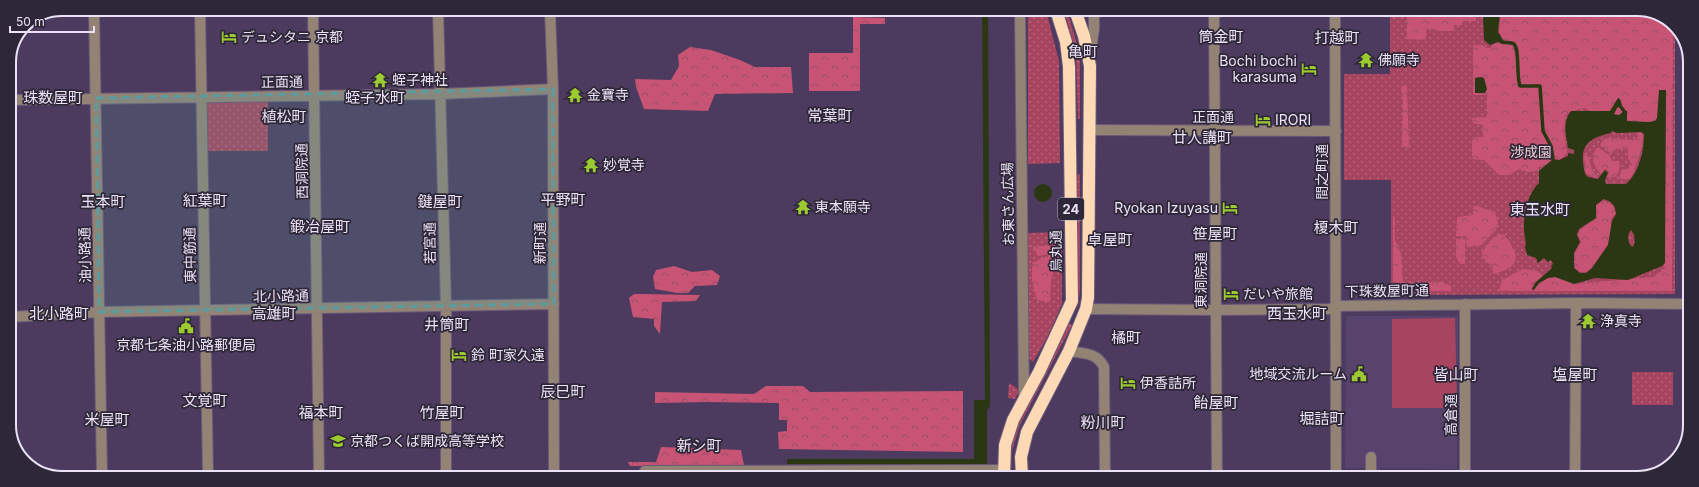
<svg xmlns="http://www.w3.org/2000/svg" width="1699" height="487" font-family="Inter,'Noto Sans JP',sans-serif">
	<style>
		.built { fill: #57436c }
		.green { fill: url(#green-dots) }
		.forest { fill: url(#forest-crowns) }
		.pitch { fill: #a7445f }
		.water { fill: #2b3713; fill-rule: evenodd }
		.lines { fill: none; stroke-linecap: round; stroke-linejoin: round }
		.stream { stroke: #2b3713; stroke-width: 3.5 }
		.minor-casing { stroke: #69597a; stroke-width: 12 }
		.highway-casing { stroke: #69597a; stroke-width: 14 }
		.minor { stroke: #928375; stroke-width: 10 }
		.highway { stroke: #fdd9b6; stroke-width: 12 }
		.marked { fill: #5c9c9e; fill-opacity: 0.2; stroke: #5c9c9e; stroke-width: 3; stroke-dasharray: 8 5; stroke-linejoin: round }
		.labels { text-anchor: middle; stroke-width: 3.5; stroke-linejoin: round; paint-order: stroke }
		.shield { fill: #2e2737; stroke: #b2aabd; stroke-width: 1 }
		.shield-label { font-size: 13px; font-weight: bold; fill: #ebe2f7 }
		.poi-label { font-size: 14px; fill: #ebe2f7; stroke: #2e2737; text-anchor: start }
		.street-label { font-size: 14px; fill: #ebe2f7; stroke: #2e2737 }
		.park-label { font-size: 14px; fill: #eccdd3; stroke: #2e2737 }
		.neighbourhood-label { font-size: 15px; fill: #ebe2f7; stroke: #2e2737 }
		.rim { fill: none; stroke: #ebe2f7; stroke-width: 2 }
	</style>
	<defs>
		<pattern id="green-dots" width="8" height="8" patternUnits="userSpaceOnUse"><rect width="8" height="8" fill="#a7445f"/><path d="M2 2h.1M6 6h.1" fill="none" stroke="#b7687f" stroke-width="1.8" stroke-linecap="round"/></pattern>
		<pattern id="forest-crowns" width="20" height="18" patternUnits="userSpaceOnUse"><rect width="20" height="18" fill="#c75474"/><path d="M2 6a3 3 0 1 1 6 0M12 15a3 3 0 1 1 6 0" fill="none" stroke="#9a4e65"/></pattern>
	</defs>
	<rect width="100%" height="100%" fill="#4c3b5e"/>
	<path class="built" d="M1346,316h112l-1,153 -77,-1v10h-15v-10h-20z"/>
	<path class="green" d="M701,10h29v5h-29z
		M739,10h19v4l-19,1z
		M1028,10h18l13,51 1,102 -32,1z
		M1064,10h3l13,44v65h-2l-2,-65z
		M1390,10l261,1 24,15v268l-284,1v-115h-47v-106h46z
		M206,102h62v49h-62z
		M1080,174v117l-2,14h-2l1,-130z
		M1062,232v72l-14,32 -15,26 -5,-4v-125z
		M1069,323l3,2 -52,100 -8,26 -1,26h-3l1,-25 8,-28z
		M1632,372h41v33h-41z
		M1009,383l9,6v4l-3,6 -7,-1z"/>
	<path class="forest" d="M1407,10l66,1v3h3v7h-14v4h-8v6h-20v-2h-8v11l-19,-1z
		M1501,11h150l22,13 -1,267h-138l1,-4 13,-9 7,-1 19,7 80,-7 11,-9 -6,-13 -2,-129 -56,-11 -17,-7 -13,3 -6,5 -1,17 3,20 -9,9 -19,5 -3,4 -8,1 -8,-3 -12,6h-9l-15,-15 -12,-1v-22h11v-12l-11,-2v-5l15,-1v-22h-14v-50h10l3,3h4l5,-5 6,1 2,-5 -4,-7z
		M853,17l32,1v6h-25v67h-51v-38h44z
		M690,47l21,3 29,10 15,7h36l2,26 -78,1 -7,17 -64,-2 -8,-22 -1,-8 36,1 8,-14 -1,-11z
		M1404,85l3,1 2,63 -7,-2 1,-44 -2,-16z
		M1639,132h2c6,9 -6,34 -9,45 -4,3 -7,3 -13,1l3,-9 4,1 6,-5 -4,-7v-9h-15l-1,5 -12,-9 4,-6c11,-3 22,3 33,0z
		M1598,147l12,9 2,5h6l2,5 -3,11h-11l3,-4 -1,-3 -3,-1 -4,5c-8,-8 -11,-19 -3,-27z
		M1584,155l4,1 4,14 6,7v1l-12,-4z
		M1604,200l10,6 2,7 -5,6 -1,16 -2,9 -16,24 -6,4h-6l-5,-4v-15l6,-11 -3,-7 2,-5 17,-12 -1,-13z
		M1473,206c9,0 13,5 22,5l3,12 -2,7 -15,15 -14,2 -1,-11h-10l1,-19 16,-2z
		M1393,216l2,1v23l6,14 2,28h38l10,4v5h-27l-5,-3h-26z
		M1500,234l5,1c15,21 17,32 -12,39l-1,-9 -4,-2 -6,-7v-4l10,-13z
		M1456,239h9v25h-5l-4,-7z
		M1030,246h25l-8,9 -10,1 -1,-5z
		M1056,252l-1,12 -4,17 -1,21 -13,-2 -5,-19v-18z
		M674,266l18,6 20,-2 8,6 -3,9 -22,1 -7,7h-11l-22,-4 -2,-12 3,-7z
		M1523,269l14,2 7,5 -11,8 -2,5 2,2h-34l3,-11z
		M634,294h6l60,1 -4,6 -34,1 -2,32 -6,-8v-7l-21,-2 -4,-19z
		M766,386h37l7,6 153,-1v61l-184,-3 -1,-17 9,-1v-11h-8v-17l-72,-1 -52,1v-11l99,2z
		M661,447l80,3 3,15 -114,1 -2,-4h28z"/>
	<path class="pitch" d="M1455,318l2,90h-65v-89z"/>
	<path class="water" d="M982,10h6l2,396 -3,4v54h-200v-5h187v-59h11z
		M1498,11l2,1 -2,20 5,8 -2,3 -3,-1 -8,3 -6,-5 -1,-26h14z
		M1480,77l4,1 3,11 -2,4h-10v-15z
		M1659,90h7l-1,173 -3,3 -34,14 -33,-2 -21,6 -19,-7 -7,1 -9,5 -5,7 -2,-1 4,-7 16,-14 -1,-2 2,-2 -2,-4 -3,2 -4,-4 -6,5 -2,-5 -9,-3 -2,-8 1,-4c-5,-19 -1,-47 13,-60v-12l14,-12 6,1 9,-4v-3l6,1v-4l-6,-2c-2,-12 -6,-26 3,-37h39l8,-13 2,1 2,6 -5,3 -3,6 5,1 5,-4h3v10l21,1 7,-1 2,-3zM1612,131l5,2 24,-1 3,2c0,17 -5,39 -18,50h-20l-1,-4 3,-7 -3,-3 -7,9 -10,-2c-5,-4 -4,-9 -5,-15 -2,-20 11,-25 28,-29zM1604,199c8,3 11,6 12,15l-4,7 -4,24 -16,23 -6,5h-6l-6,-5v-15l6,-11 -3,-7 2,-6 17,-11v-13zM1631,230c4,5 4,9 3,15l-2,2c-5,-5 -5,-12 -1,-17z
		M1034 193a9 9 0 1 1 18 0a9 9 0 1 1-18 0Z"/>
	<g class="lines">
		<path class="stream" d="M1502,42c3,1 9,0 12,2 6,7 2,31 6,42h20l3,45 8,15 2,13
			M1621,107l3,4"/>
		<g class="minor-casing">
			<path id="minor" d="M94,9l8,467
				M200,9l8,467
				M313,9l6,468
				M438,9l8,298v170
				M550,10l3,79 1,388
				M1020,10l4,388
				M1214,10l3,468
				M1335,10l1,468
				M1090,58l4,-29v-19
				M11,100l429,-6 113,-5
				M1090,130l246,1
				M1465,304v174
				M1086,309l130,1 114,-1 7,-3 239,-3 113,1
				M9,317l90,-5 455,-8
				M1069,351c16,3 27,1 35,16l1,110
				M645,477v-6l358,-1
				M1371,478v-21
				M1575,478l1,-175"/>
		</g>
		<g class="highway-casing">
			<path id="highway" d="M1004,477l1,-32 8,-25 26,-48 33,-71 -3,-234 -3,-25 -10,-32
				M1022,477l-1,-20 6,-25 42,-81 17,-42 2,-11 2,-232 -6,-30 -9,-26"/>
		</g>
		<use href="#minor" class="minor"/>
		<use href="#highway" class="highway"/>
	</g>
	<path class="marked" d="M553,89l1,215 -455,8 -3,-214z"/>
	<defs>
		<g id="hotel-bare" transform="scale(1.2)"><path d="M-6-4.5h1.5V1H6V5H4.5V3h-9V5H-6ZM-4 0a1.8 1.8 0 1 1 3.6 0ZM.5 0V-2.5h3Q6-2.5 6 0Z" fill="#9cca31" stroke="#2e2737" stroke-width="2.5" paint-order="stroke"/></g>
		<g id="temple-bare" transform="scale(1.2)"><path d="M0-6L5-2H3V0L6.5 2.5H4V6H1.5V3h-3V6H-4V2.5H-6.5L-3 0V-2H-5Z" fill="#9cca31" stroke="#2e2737" stroke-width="2.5" paint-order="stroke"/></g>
		<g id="civic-bare" transform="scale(1.2)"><path d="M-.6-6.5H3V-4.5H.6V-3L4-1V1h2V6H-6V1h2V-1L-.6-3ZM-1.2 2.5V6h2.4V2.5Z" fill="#9cca31" stroke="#2e2737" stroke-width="2.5" paint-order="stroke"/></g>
		<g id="school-bare" transform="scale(1.2)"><path d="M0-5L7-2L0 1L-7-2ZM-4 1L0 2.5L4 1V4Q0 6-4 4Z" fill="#9cca31" stroke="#2e2737" stroke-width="2.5" paint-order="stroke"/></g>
	</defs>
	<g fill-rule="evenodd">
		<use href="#hotel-bare" x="229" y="37"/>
		<use href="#temple-bare" x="1366" y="60"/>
		<use href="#hotel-bare" x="1309" y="69"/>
		<use href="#temple-bare" x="380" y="80"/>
		<use href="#temple-bare" x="575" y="95"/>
		<use href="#hotel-bare" x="1263" y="120"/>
		<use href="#temple-bare" x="591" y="165"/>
		<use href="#temple-bare" x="803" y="207"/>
		<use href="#hotel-bare" x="1230" y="208"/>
		<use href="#hotel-bare" x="1231" y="294"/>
		<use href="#temple-bare" x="1588" y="321"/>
		<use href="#civic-bare" x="186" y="326"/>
		<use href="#hotel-bare" x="459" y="355"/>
		<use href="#civic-bare" x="1359" y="374"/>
		<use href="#hotel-bare" x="1128" y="383"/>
		<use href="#school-bare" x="338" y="441"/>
	</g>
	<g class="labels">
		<rect class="shield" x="1058" y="198" width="26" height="22" rx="3"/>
		<g class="shield-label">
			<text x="1071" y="214">24</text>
		</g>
		<g class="poi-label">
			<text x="241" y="42">デュシタニ 京都</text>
			<text x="1378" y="65">佛願寺</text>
			<text x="1297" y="66" text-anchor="end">Bochi bochi<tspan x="1297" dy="16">karasuma</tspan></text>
			<text x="392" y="85">蛭子神社</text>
			<text x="587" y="100">金寶寺</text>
			<text x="1275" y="125">IRORI</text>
			<text x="603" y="170">妙覚寺</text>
			<text x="815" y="212">東本願寺</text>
			<text x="1218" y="213" text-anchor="end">Ryokan Izuyasu</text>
			<text x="1243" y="299">だいや旅館</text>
			<text x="1600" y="326">浄真寺</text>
			<text x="186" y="350" text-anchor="middle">京都七条油小路郵便局</text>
			<text x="471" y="360">鈴 町家久遠</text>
			<text x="1347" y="379" text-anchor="end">地域交流ルーム</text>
			<text x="1140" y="388">伊香詰所</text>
			<text x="350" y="446">京都つくば開成高等学校</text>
		</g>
		<g class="street-label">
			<text transform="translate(282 82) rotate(-1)" y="5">正面通</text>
			<text x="1213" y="122">正面通</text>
			<text transform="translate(302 171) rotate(-91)" y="5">西洞院通</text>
			<text transform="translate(1322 172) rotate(-90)" y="5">間之町通</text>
			<text transform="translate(1008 204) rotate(-91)" y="5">お東さん広場</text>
			<text transform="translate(430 243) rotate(-91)" y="5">若宮通</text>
			<text transform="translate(540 243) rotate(-90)" y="5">新町通</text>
			<text transform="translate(1056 251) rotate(-91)" y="5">烏丸通</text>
			<text transform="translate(85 255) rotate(-91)" y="5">油小路通</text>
			<text transform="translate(190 255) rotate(-91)" y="5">東中筋通</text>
			<text transform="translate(1201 280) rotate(-90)" y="5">東洞院通</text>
			<text transform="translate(1387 291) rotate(-1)" y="5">下珠数屋町通</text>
			<text transform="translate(281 296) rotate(-1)" y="5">北小路通</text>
			<text transform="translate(1451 415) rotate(-90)" y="5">高倉通</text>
		</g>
		<g class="park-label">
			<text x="1531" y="157">渉成園</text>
		</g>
		<g class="neighbourhood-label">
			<text x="1221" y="42">筒金町</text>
			<text x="1337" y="43">打越町</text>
			<text x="1083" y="57">亀町</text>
			<text x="53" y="103">珠数屋町</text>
			<text x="375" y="103">蛭子水町</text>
			<text x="830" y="121">常葉町</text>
			<text x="284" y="122">植松町</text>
			<text x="1202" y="143">廿人講町</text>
			<text x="563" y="205">平野町</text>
			<text x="205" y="206">紅葉町</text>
			<text x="103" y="207">玉本町</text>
			<text x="440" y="207">鍵屋町</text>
			<text x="1540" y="215">東玉水町</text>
			<text x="320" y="232">鍛冶屋町</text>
			<text x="1336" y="233">榎木町</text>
			<text x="1215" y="239">笹屋町</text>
			<text x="1110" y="245">卓屋町</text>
			<text x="59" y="319">北小路町</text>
			<text x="274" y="319">高雄町</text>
			<text x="1297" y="319">西玉水町</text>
			<text x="447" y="330">井筒町</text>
			<text x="1126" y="343">橘町</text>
			<text x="1456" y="380">皆山町</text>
			<text x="1575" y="380">塩屋町</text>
			<text x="563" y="397">辰巳町</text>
			<text x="205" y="406">文覚町</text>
			<text x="1216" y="408">飴屋町</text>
			<text x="321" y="418">福本町</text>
			<text x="442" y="418">竹屋町</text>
			<text x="1322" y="424">堀詰町</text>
			<text x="107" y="425">米屋町</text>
			<text x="1103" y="428">粉川町</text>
			<text x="699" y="451">新シ町</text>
		</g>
	</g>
	<path d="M0 0H1699V487H0ZM62 16H1637A46 46 0 0 1 1683 62V425A46 46 0 0 1 1637 471H62A46 46 0 0 1 16 425V62A46 46 0 0 1 62 16Z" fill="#2e2737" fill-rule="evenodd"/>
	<path class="rim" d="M62 16H1637A46 46 0 0 1 1683 62V425A46 46 0 0 1 1637 471H62A46 46 0 0 1 16 425V62A46 46 0 0 1 62 16Z"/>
	<path d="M10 26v6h84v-6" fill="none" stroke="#ebe2f7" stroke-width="2"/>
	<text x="16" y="26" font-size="12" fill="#ebe2f7" stroke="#2e2737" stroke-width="3" paint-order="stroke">50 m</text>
</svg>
